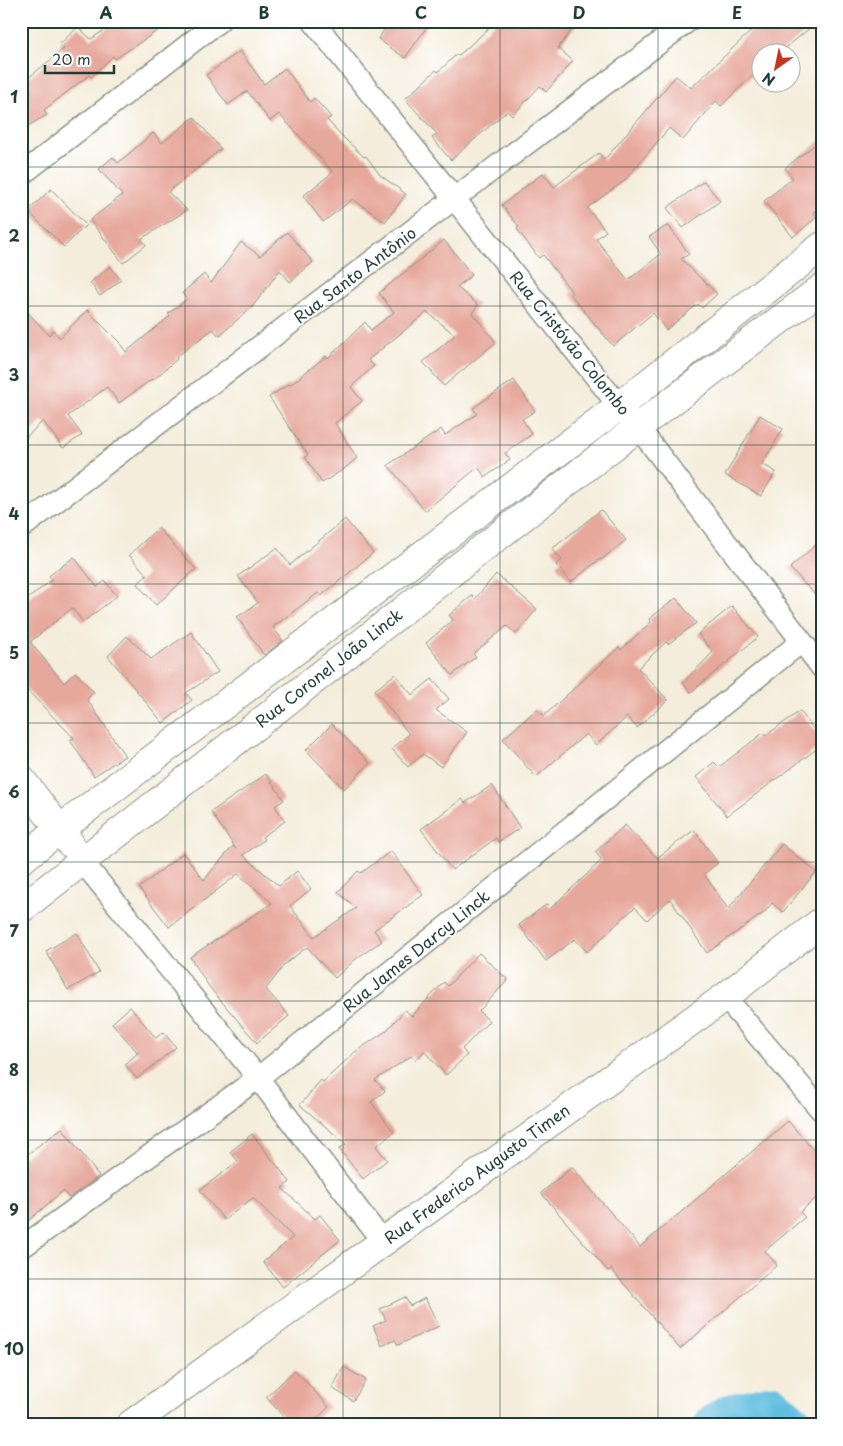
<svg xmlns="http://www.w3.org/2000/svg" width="843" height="1446" font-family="'Playpen Sans',sans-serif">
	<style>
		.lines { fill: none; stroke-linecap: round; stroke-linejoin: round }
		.river { stroke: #60bddf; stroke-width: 41 }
		.building { fill: #e7a89c }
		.street-casing { stroke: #8a9588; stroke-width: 24 }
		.secondary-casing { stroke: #8a9588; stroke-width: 30 }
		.street { stroke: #fff; stroke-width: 21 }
		.secondary { stroke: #fff; stroke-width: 28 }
		.grid { fill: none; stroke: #1f3d34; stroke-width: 1; stroke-opacity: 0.55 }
		.labels { text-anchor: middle; stroke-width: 4; stroke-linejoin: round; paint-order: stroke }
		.street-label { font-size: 16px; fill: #1f3d34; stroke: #fff }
		.neatline { fill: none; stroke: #1f3d34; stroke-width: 2 }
		.grid-label { font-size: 16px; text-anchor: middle; font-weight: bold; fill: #1f3d34 }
	</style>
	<rect width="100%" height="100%" fill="#fff"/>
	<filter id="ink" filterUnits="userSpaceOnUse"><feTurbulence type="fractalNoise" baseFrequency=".02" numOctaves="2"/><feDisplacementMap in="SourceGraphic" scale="10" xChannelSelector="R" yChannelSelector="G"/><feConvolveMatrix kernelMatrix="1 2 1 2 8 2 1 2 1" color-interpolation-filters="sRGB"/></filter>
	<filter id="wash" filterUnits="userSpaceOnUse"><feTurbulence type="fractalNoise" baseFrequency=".0096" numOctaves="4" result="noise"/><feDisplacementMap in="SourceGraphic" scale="20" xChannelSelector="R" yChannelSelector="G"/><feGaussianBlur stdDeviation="1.12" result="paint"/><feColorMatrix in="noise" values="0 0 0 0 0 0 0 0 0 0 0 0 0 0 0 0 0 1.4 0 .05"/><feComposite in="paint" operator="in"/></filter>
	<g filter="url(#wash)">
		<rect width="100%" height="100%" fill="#f4eddb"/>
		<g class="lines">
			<path class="river" d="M714,1425l14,-10 43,-10 23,20"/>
		</g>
		<g id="blocks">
			<path class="building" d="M118,21h54l-57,38 -2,-3 -22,21 -2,-2 -45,35 3,5 -26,15v-41l10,-5 -4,-5 37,-30 -5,-4 19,-18 13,12z
				M390,21h41l-26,37 -27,-19z
				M497,21h82l-21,27 15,13 -27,31 -6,-6 -28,30 -5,-5 -56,49 -19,-22 5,-4 -32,-35 31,-29 2,2 19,-18 1,2z
				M745,21h73l-37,31h-21v16l-39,38 -5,-5 -33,39 -14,-12 -45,53 -37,27 19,23 -10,8 32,41 33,-26 -12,-17 19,-12 21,29 -8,5 36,35 -15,14 -4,-4 -32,26 -13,-17 -40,33 -43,-52 2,-2 -29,-37 -4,3 -22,-29 2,-2 -17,-22 41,-32 11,14 45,-34 5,7 72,-84 15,12 61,-58z
				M240,51l24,33 21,-16 25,34 4,-4 17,19 -4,3 20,21 17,16 2,-1 14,19 26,19 -21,28 -32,-23 -30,23 -20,-26 30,-24 -54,-58 -9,7 -23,-30 -19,14 -22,-30z
				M194,117l27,32 -53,43 19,18 -46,29 5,6 -23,18 -33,-43 32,-25 -23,-26 14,-12 5,6 35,-30 9,10z
				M822,139v66l-9,7 4,5 -24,20 -29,-36 29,-23 -8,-10z
				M704,181l16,20 -37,27 -16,-20z
				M51,189l35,36 -22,22 -36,-36z
				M287,232l26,30 -23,20 -10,-12 -27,36 -34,30 -6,-7 -37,28 1,2 -24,21 -1,-1 -33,24 -12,-16 -39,29 14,19 -19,13 -20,-27 -22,21v-137l28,30 4,-5 7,8 27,-28 32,32 7,10 44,-36 -2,-2 19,-15 -5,-6 22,-19 7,9 30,-41 19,14z
				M444,240l28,35 -15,12 21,18 -6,8 24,29 -52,44 -21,-24 32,-27 -28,-23 -59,48 6,6 -23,21 11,14 -27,22 22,35 -13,11 -22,14 -17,-26 3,-2 -39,-58 20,-13 1,1 36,-29 2,2 37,-36 6,8 23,-18 -15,-19z
				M110,266l11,14 -21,16 -10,-13z
				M514,380l21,31 -13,8 10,15 -27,19 5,7 -25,17 -7,-10 -53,44 -37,-46 53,-36 4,6 32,-21 -4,-6z
				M760,415l23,14 -21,35 14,8 -15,24 -36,-21z
				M601,510l25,30 -25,20 -1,-1 -29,23 -15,-17 6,-5 -10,-11z
				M345,519l28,34 -52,43 -3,-3 -45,34 10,14 -19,14 -27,-38 21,-14 -20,-27 39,-28 13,17z
				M158,528l38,41 -40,36 -19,-21 10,-9 -18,-20z
				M822,539v63l-32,-34z
				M74,557l23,30 8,-6 12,15 -34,26 -11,-14 -42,34 34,41 11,-11 19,20 -7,7 38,57 -31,20 -24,-36 4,-2 -53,-54v-80l31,-24 -3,-4z
				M496,574l41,35 -21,25 -9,-8 -34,28 3,3 -24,18 -26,-32 27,-23 -4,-5 23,-19 3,3z
				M676,598l20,25 -28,21 -2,-2 -28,26 30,32 -31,28 -10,-11 -31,28 -10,-11 -50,43 -33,-38 34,-30 7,7 75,-69 2,3 30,-28 -2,-3z
				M732,606l26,31 -67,55 -8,-9 30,-31 -15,-18z
				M191,632l27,40 -32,21 6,7 -29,23 -55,-67 19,-20 24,23z
				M395,674l17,21 20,-16 17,20 -13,11 31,22 -26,35 -18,-13 -15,13 -16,-18 17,-15 -34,-44z
				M800,711l22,29v5l-95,71 -31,-39 18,-15 5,5 44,-34 2,3z
				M332,724l38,39 -26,26 -38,-39z
				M266,774l18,26 -9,6 10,15 -23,16 2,3 -21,15 36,31 18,-15 14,18 -21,17 24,31 42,-29 -18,-16 20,-21 3,2 30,-22 32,44 -49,35 8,11 -25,17 -22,20 -28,-31 -22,17 -19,25 23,27 -32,27 -47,-55 -20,-31 82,-54 -34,-29 -69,53 -30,-39 44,-35 21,27 29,-34 3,3 -25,-37z
				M492,785l28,43 -22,14 -2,-4 -44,32 -31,-41 41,-30 3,4z
				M625,825l32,33 37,-28 24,33 -14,11 24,35 54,-65 34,28 -33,40 -11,-9 -7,9 -58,41 -37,-54 -23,21 -12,-13 -48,45 -12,-13 -29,22 -27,-36 28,-21 4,4 51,-48 -7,-8z
				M77,933l22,39 -31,18 -22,-39z
				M479,953l29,27 -29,31 10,10 -27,28 5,6 -21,20 -22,-24 -8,9 -5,-4 -36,24 10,11 -14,11 23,30 -18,14 11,14 -24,19 -24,-30 7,-5 -46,-39 21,-25 2,2 32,-30 31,-21 19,-21 7,6 32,-34 4,4z
				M130,1007l26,31 7,-6 13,15 -39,32 -12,-15 13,-11 -26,-30z
				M788,1121l34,39v33l-22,19 5,5 -40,34 12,14 -97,84 -69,-80 -3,2 -67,-78 31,-26 68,80z
				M62,1128l37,48 -30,22 -6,-7 -42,36v-68z
				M252,1134l38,48 -8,6 33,31 5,-4 20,25 -57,47 -20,-25 30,-25 -40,-39 -29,22 -24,-30 38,-29 -8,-9z
				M405,1297l5,9 15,-8 14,28 -41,19 -3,-5 -13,6 -9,-20 13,-6 -6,-11z
				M344,1367l22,13 -13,21 -21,-13z
				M295,1370l34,37 -19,18h-19l-25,-28z"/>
		</g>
	</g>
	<g filter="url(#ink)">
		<use href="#blocks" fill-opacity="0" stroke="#8a9588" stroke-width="1"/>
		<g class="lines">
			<g class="street-casing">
				<path id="street" d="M313,21l306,385 19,21 184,241
					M21,175l198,-154
					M21,528l667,-507
					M82,861l176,217 125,164
					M725,997l97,114
					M21,1248l237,-170 543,-436"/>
			</g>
			<g class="secondary-casing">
				<path id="secondary" d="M21,779l49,64
					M21,860l39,-31 559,-423 203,-160
					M21,909l617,-482 184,-139
					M130,1425l253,-183 342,-245 97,-76"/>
			</g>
			<use href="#street" class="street"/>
			<use href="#secondary" class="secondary"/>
		</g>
	</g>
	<path class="grid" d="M185,21v1404M343,21v1404M500,21v1404M658,21v1404M21,167h801M21,306h801M21,445h801M21,584h801M21,723h801M21,862h801M21,1001h801M21,1140h801M21,1279h801"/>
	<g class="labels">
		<g class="street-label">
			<text transform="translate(355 275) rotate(-37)" y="6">Rua Santo Antônio</text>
			<text transform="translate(570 343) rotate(51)" y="6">Rua Cristóvão Colombo</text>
			<text transform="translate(329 668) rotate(-38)" y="6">Rua Coronel João Linck</text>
			<text transform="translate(416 951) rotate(-39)" y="6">Rua James Darcy Linck</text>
			<text transform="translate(477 1174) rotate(-36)" y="6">Rua Frederico Augusto Timen</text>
		</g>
	</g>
	<rect width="843" height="1446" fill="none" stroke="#fff" stroke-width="55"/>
	<g transform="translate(776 68) rotate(213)"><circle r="24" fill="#ffffff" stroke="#a5b1ae"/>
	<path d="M0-4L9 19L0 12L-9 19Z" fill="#c8321e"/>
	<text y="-8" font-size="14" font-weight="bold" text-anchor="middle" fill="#1f3d34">N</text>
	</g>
	<path d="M45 65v8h69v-8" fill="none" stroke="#1f3d34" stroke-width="2.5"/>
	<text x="52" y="65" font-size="15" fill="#1f3d34" stroke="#ffffff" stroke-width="4" paint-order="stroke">20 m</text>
	<rect x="28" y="28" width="788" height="1390" class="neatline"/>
	<g class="grid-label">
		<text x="106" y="19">A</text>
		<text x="264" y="19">B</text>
		<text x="421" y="19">C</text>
		<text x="579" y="19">D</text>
		<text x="737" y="19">E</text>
		<text x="14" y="103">1</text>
		<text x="14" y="242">2</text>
		<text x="14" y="381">3</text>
		<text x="14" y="520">4</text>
		<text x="14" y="659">5</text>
		<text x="14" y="798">6</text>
		<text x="14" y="937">7</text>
		<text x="14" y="1076">8</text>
		<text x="14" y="1216">9</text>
		<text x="14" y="1355">10</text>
	</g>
</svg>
